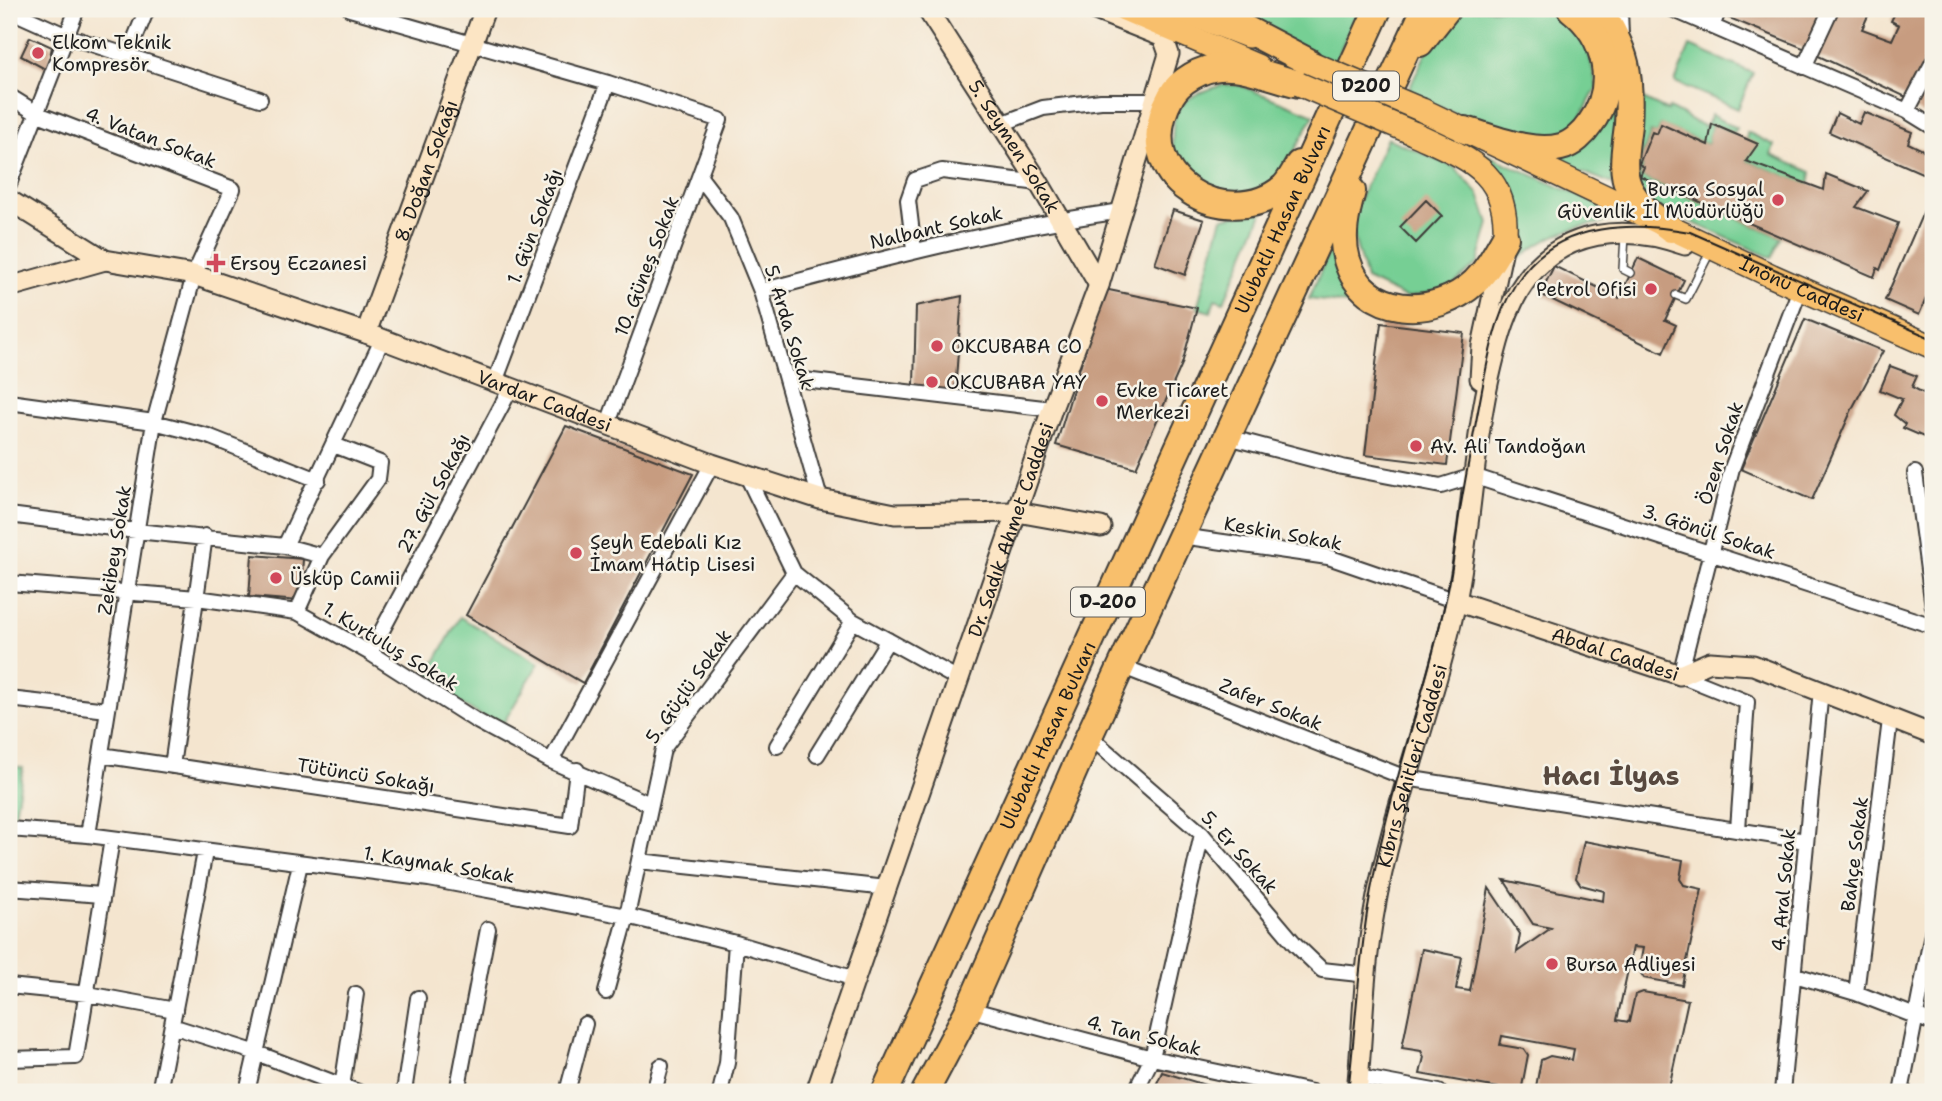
<svg xmlns="http://www.w3.org/2000/svg" width="1942" height="1101" font-family="'Shantell Sans',sans-serif">
	<style>
		.green { fill: #76cf94; stroke: #497658; stroke-width: 2 }
		.building { fill: #c79c80 }
		.lines { fill: none; stroke-linecap: round; stroke-linejoin: round }
		.lane-casing { stroke: #3c3a37; stroke-width: 10 }
		.street-casing { stroke: #3c3a37; stroke-width: 18 }
		.secondary-casing { stroke: #3c3a37; stroke-width: 23 }
		.primary-casing { stroke: #3c3a37; stroke-width: 26 }
		.highway-casing { stroke: #3c3a37; stroke-width: 30 }
		.lane { stroke: #fff; stroke-width: 7 }
		.street { stroke: #fff; stroke-width: 14 }
		.secondary { stroke: #fce5c4; stroke-width: 19 }
		.primary { stroke: #f8bf6c; stroke-width: 23 }
		.highway { stroke: #f8bf6c; stroke-width: 26 }
		.tram { stroke: #1c1c1c; stroke-width: 2 }
		.primary-bridge-casing { stroke: #3c3a37; stroke-width: 26; stroke-linecap: butt }
		.primary-bridge { stroke: #f8bf6c; stroke-width: 23 }
		.poi-dot { fill: #d1495b; stroke: #f7f3e8; stroke-width: 2.5 }
		.labels { text-anchor: middle; stroke-width: 5; stroke-linejoin: round; paint-order: stroke }
		.shield { fill: #f7f3e8; stroke: #5e5c59; stroke-width: 2 }
		.shield-label { font-size: 18px; font-weight: bold; fill: #1c1c1c }
		.poi-label { font-size: 19px; fill: #1c1c1c; stroke: #f7f3e8; text-anchor: start }
		.street-label { font-size: 19px; fill: #1c1c1c; stroke: #f7f3e8 }
		.district-label { font-size: 26px; font-weight: bold; fill: #58493f; stroke: #f7f3e8 }
	</style>
	<rect width="100%" height="100%" fill="#f7f3e8"/>
	<filter id="ink" filterUnits="userSpaceOnUse"><feTurbulence type="fractalNoise" baseFrequency=".0143" numOctaves="2"/><feDisplacementMap in="SourceGraphic" scale="14" xChannelSelector="R" yChannelSelector="G"/><feConvolveMatrix kernelMatrix="1 2 1 2 8 2 1 2 1" color-interpolation-filters="sRGB"/></filter>
	<filter id="wash" filterUnits="userSpaceOnUse"><feTurbulence type="fractalNoise" baseFrequency=".00686" numOctaves="4" result="noise"/><feDisplacementMap in="SourceGraphic" scale="28" xChannelSelector="R" yChannelSelector="G"/><feGaussianBlur stdDeviation="1.57" result="paint"/><feColorMatrix in="noise" values="0 0 0 0 0 0 0 0 0 0 0 0 0 0 0 0 0 1.4 0 .05"/><feComposite in="paint" operator="in"/></filter>
	<g filter="url(#wash)">
		<rect width="100%" height="100%" fill="#f4e5cf"/>
		<path class="green" d="M1237,9h121l-24,56 -50,-24z
			M1458,9h103l24,29 12,49c-9,15 -18,41 -35,48 -34,15 -121,-29 -155,-42l20,-42z
			M1690,46l63,27 -15,36 -63,-27z
			M1223,85h16l75,30 -34,62 -30,16h-42l-35,-35c-2,-48 1,-59 50,-73z
			M1643,99l25,12 1,-3 36,19 6,-12 25,13 -3,5 -21,-9 -4,21 -47,-20 -4,9 -6,-2 -12,32 5,3 -4,9 141,61 -9,21 -126,-56 -16,-26 6,-54z
			M1607,112l9,3 -3,69 -68,-27z
			M1747,132l27,13 -3,10 40,17 -2,13 -63,-24z
			M1387,138l67,29 25,27 10,29 -11,40 -30,26 -42,9 -40,-19 -15,-52 6,-22z
			M1485,154l133,59c-13,13 -25,10 -42,15 -21,6 -39,15 -55,30l-4,-2c4,-46 -4,-65 -32,-102z
			M1263,211l-39,91 -9,-3 -4,13 -14,-4 25,-90z
			M1332,244c1,30 9,42 31,62l-54,-7z
			M460,617l79,46 -38,64 -77,-45z
			M9,765l14,3 -9,51 -5,-1z"/>
		<g id="blocks">
			<path class="building" d="M1724,9h103l-19,41 -86,-35z
				M1832,9h39l-9,20 30,11 7,-15 -8,-4 4,-8 -3,-4h41v35l-25,54 -96,-45z
				M30,37l22,10 -5,23 -26,-14z
				M1933,77v43l-18,-11z
				M1864,112l48,20 -4,11 25,12v23l-104,-46 8,-19 22,11z
				M1661,124l47,21 4,-21 46,20 -12,17 78,29 2,-16 42,17 -12,16 42,16 -18,47 -3,-2 -3,9 -234,-101 4,-9 -5,-3 13,-32 5,2z
				M1426,200l16,16 -26,27 -16,-16z
				M1925,208l8,4v70l-14,33 -34,-15z
				M1173,210l31,10 -19,55 -30,-11z
				M1638,258l46,22 -19,40 11,5 -13,28 -123,-59 14,-28 65,32z
				M1104,289l93,19 -15,56 -46,104 -80,-23z
				M962,296l-7,97 -41,-8 2,-79z
				M1805,319l78,32 -30,56 -41,93 -71,-31z
				M1381,323l83,10 -17,132 -82,-10z
				M1890,366l27,10 -5,11 21,11v43l-30,-13 2,-4 -11,-9 8,-16 -22,-9z
				M566,426l127,48 -110,209 -117,-68z
				M252,555l51,4 -3,42 -51,-4z
				M1584,841l99,19 -3,19 4,6 18,4 -20,96 -38,-7 -5,-8 4,-22 -10,-1 -16,73 12,2 6,-27 8,-3 45,8 -20,92h-133l6,-32 9,-4 22,4 2,-11 -72,-13 -2,9 24,4 4,6 -7,37 -101,-18 4,-17 -3,-6 -19,-3 20,-99 40,8 -6,32 14,2 19,-103 31,46 -3,18 34,-24 -18,-4 -29,-44 99,21 1,-10 -23,-6 -5,-7z
				M1162,1072l47,14 -3,6h-53z"/>
		</g>
	</g>
	<g filter="url(#ink)">
		<use href="#blocks" fill-opacity="0" stroke="#3c3a37" stroke-width="2"/>
		<g class="lines">
			<g class="lane-casing">
				<path id="lane" d="M1625,236l-2,33 8,4
					M1676,295l10,4 23,-45"/>
			</g>
			<g class="street-casing">
				<path id="street" d="M350,9l258,74 112,37 -113,306
					M1620,9l1,27
					M1672,9l235,102 26,16
					M9,10l58,26 193,63
					M1712,27l7,-18
					M128,55l19,-46
					M1804,67l27,-58
					M9,96l29,18 195,75 -39,86 -40,147 -66,413
					M1907,111l26,-49
					M1001,124l42,-16 58,-7h54
					M700,177l31,41 30,73 59,208
					M9,184l68,-175
					M914,250l-6,-50 7,-20 27,-9 97,12
					M761,291c120,-32 238,-63 361,-80
					M787,378l265,31
					M495,382l113,-299
					M9,402l145,20 54,14 110,44
					M1228,437l114,30 99,19 32,-10 460,150
					M1915,473l18,134
					M747,476l47,97 59,48 107,59
					M9,515l127,16 149,15 37,10
					M1181,536l147,21 128,44
					M285,546l97,-206
					M9,583l188,15 100,14 73,41 105,67 76,41 99,43
					M297,612l25,-56 56,-77 2,-16 -46,-18
					M370,653l141,-265
					M1121,666l285,112 400,63
					M9,699l99,11
					M1089,736l113,98 93,110 27,26 46,5
					M777,746l76,-125
					M101,755l469,71 7,-56
					M817,755l71,-115
					M551,761l161,-297
					M172,766l33,-230
					M9,829l79,6 341,44 198,37 109,27 119,36
					M1738,829l9,-127 -67,-27 52,-207 68,-179
					M639,861l248,27
					M9,888l93,7
					M1795,975l61,18 77,30
					M9,986l79,8 87,16
					M606,992l21,-76 36,-167 131,-176
					M1856,993l34,-273
					M969,1009l183,49 160,34
					M172,1026l82,26 104,40
					M9,1059l67,-2 36,-218
					M1358,1077l81,15
					M342,1087l14,-93
					M159,1092l46,-240
					M247,1092l53,-228
					M404,1092l14,-94
					M457,1092l31,-163
					M567,1092l18,-68
					M654,1092l7,-26
					M720,1092l7,-29 9,-120
					M1135,1092l17,-34 50,-224
					M1782,1092l39,-402
					M1901,1092l32,-164"/>
			</g>
			<g class="secondary-casing">
				<g id="secondary">
					<path id="s1" d="M927,9l112,174 60,102"/>
					<path id="s2" d="M9,200l96,60 89,15 172,58 346,131 108,35 75,15 122,-2 84,15"/>
					<path d="M9,287l96,-27"/>
					<path id="s3" d="M366,333l119,-324"/>
					<path d="M1480,379l2,-33 20,-93"/>
					<path id="s4" d="M1456,601l224,74 30,-13 43,3 180,70"/>
					<path id="s5" d="M816,1092l236,-683 47,-124 70,-231 -6,-17 -70,-28"/>
					<path id="s6" d="M1357,1092c6,-59 6,-120 17,-179 18,-106 60,-207 82,-312 16,-77 17,-158 36,-235 7,-29 15,-59 32,-83 38,-55 102,-59 161,-38"/>
				</g>
			</g>
			<g class="primary-casing">
				<g id="primary">
					<path d="M1124,9l133,57"/>
					<path d="M1178,9l70,27"/>
					<path id="s7" d="M1422,110l350,166 161,71"/>
					<path d="M1413,133c53,25 96,37 92,105"/>
				</g>
			</g>
			<g class="highway-casing">
				<g id="highway">
					<path d="M1224,9l14,16 71,37"/>
					<path d="M1599,9c28,42 32,65 29,116 -2,19 -8,45 1,63 9,19 26,29 42,41"/>
					<path d="M1420,43l27,-34"/>
					<path d="M1299,84c-25,-6 -54,-19 -79,-17 -18,1 -41,14 -49,29 -46,83 57,139 113,91 6,-6 11,-16 15,-23"/>
					<path d="M1465,130c28,8 67,25 96,17 12,-3 23,-14 29,-23 28,-37 17,-87 -19,-115"/>
					<path d="M1352,191c-6,22 -12,46 -5,69 17,58 88,59 128,22 13,-13 21,-28 30,-44"/>
					<path id="s8" d="M885,1092l493,-1083"/>
					<path d="M925,1092l44,-83 120,-273 336,-727"/>
				</g>
			</g>
			<use href="#lane" class="lane"/>
			<use href="#street" class="street"/>
			<use href="#secondary" class="secondary"/>
			<use href="#primary" class="primary"/>
			<use href="#highway" class="highway"/>
			<path class="tram" d="M1348,1092c7,-59 10,-120 19,-179 17,-107 55,-209 79,-314 7,-27 9,-56 13,-83 7,-42 15,-84 23,-126 8,-41 15,-84 42,-118 39,-50 110,-50 166,-40l243,107"/>
			<g class="primary-bridge-casing">
				<path id="primary-bridge" d="M1309,62l113,48
					M1299,84l114,49"/>
			</g>
			<use href="#primary-bridge" class="primary-bridge"/>
		</g>
	</g>
	<g class="poi-dot">
		<circle cx="38" cy="53" r="7"/>
		<circle cx="1778" cy="200" r="7"/>
		<path d="M212.5 252.5h7v7h7v7h-7v7h-7v-7h-7v-7h7z"/>
		<circle cx="1651" cy="289" r="7"/>
		<circle cx="937" cy="346" r="7"/>
		<circle cx="932" cy="382" r="7"/>
		<circle cx="1102" cy="401" r="7"/>
		<circle cx="1416" cy="446" r="7"/>
		<circle cx="576" cy="553" r="7"/>
		<circle cx="276" cy="578" r="7"/>
		<circle cx="1552" cy="964" r="7"/>
	</g>
	<g class="labels">
		<g class="shield">
			<rect x="1333" y="71.5" width="66" height="29" rx="5"/>
			<rect x="1071" y="587.5" width="74" height="29" rx="5"/>
		</g>
		<g class="shield-label">
			<text x="1366" y="92">D200</text>
			<text x="1108" y="608">D-200</text>
		</g>
		<g class="poi-label">
			<text x="52" y="49">Elkom Teknik<tspan x="52" dy="22">Kompresör</tspan></text>
			<text x="1764" y="196" text-anchor="end">Bursa Sosyal<tspan x="1764" dy="22">Güvenlik İl Müdürlüğü</tspan></text>
			<text x="230" y="270">Ersoy Eczanesi</text>
			<text x="1637" y="296" text-anchor="end">Petrol Ofisi</text>
			<text x="951" y="353">OKCUBABA CO</text>
			<text x="946" y="389">OKCUBABA YAY</text>
			<text x="1116" y="397">Evke Ticaret<tspan x="1116" dy="22">Merkezi</tspan></text>
			<text x="1430" y="453">Av. Ali Tandoğan</text>
			<text x="590" y="549">Şeyh Edebali Kız<tspan x="590" dy="22">İmam Hatip Lisesi</tspan></text>
			<text x="290" y="585">Üsküp Camii</text>
			<text x="1566" y="971">Bursa Adliyesi</text>
		</g>
		<g class="street-label">
			<text transform="translate(151 137) rotate(21)" y="7">4. Vatan Sokak</text>
			<text dy="7" stroke="none"><textPath href="#s1" startOffset="163">5. Seymen Sokak</textPath></text>
			<text dy="7" stroke="none"><textPath href="#s3" startOffset="173">8. Doğan Sokağı</textPath></text>
			<text dy="7" stroke="none"><textPath href="#s8" startOffset="959">Ulubatlı Hasan Bulvarı</textPath></text>
			<text transform="translate(534 226) rotate(-69)" y="7">1. Gün Sokağı</text>
			<text transform="translate(936 227) rotate(-13)" y="7">Nalbant Sokak</text>
			<text transform="translate(646 266) rotate(-69)" y="7">10. Güneş Sokak</text>
			<text dy="7" stroke="none"><textPath href="#s7" startOffset="420">İnönü Caddesi</textPath></text>
			<text transform="translate(790 327) rotate(73)" y="7">5. Arda Sokak</text>
			<text dy="7" stroke="none"><textPath href="#s2" startOffset="576">Vardar Caddesi</textPath></text>
			<text transform="translate(1720 453) rotate(-72)" y="7">Özen Sokak</text>
			<text transform="translate(433 493) rotate(-62)" y="7">27. Gül Sokağı</text>
			<text dy="7" stroke="none"><textPath href="#s5" startOffset="595">Dr. Sadık Ahmet Caddesi</textPath></text>
			<text transform="translate(1709 531) rotate(18)" y="7">3. Gönül Sokak</text>
			<text transform="translate(1283 533) rotate(10)" y="7">Keskin Sokak</text>
			<text transform="translate(114 550) rotate(-81)" y="7">Zekibey Sokak</text>
			<text transform="translate(391 646) rotate(31)" y="7">1. Kurtuluş Sokak</text>
			<text dy="7" stroke="none"><textPath href="#s4" startOffset="168">Abdal Caddesi</textPath></text>
			<text transform="translate(688 686) rotate(-55)" y="7">5. Güçlü Sokak</text>
			<text transform="translate(1271 704) rotate(22)" y="7">Zafer Sokak</text>
			<text dy="7" stroke="none"><textPath href="#s8" startOffset="392">Ulubatlı Hasan Bulvarı</textPath></text>
			<text dy="7" stroke="none"><textPath href="#s6" startOffset="332">Kıbrıs Şehitleri Caddesi</textPath></text>
			<text transform="translate(366 775) rotate(9)" y="7">Tütüncü Sokağı</text>
			<text transform="translate(1240 852) rotate(48)" y="7">5. Er Sokak</text>
			<text transform="translate(1854 854) rotate(-83)" y="7">Bahçe Sokak</text>
			<text transform="translate(439 864) rotate(9)" y="7">1. Kaymak Sokak</text>
			<text transform="translate(1783 890) rotate(-85)" y="7">4. Aral Sokak</text>
			<text transform="translate(1144 1035) rotate(14)" y="7">4. Tan Sokak</text>
		</g>
		<g class="district-label">
			<text x="1611" y="785">Hacı İlyas</text>
		</g>
	</g>
	<rect width="1942" height="1101" fill="none" stroke="#f7f3e8" stroke-width="35"/>
</svg>
